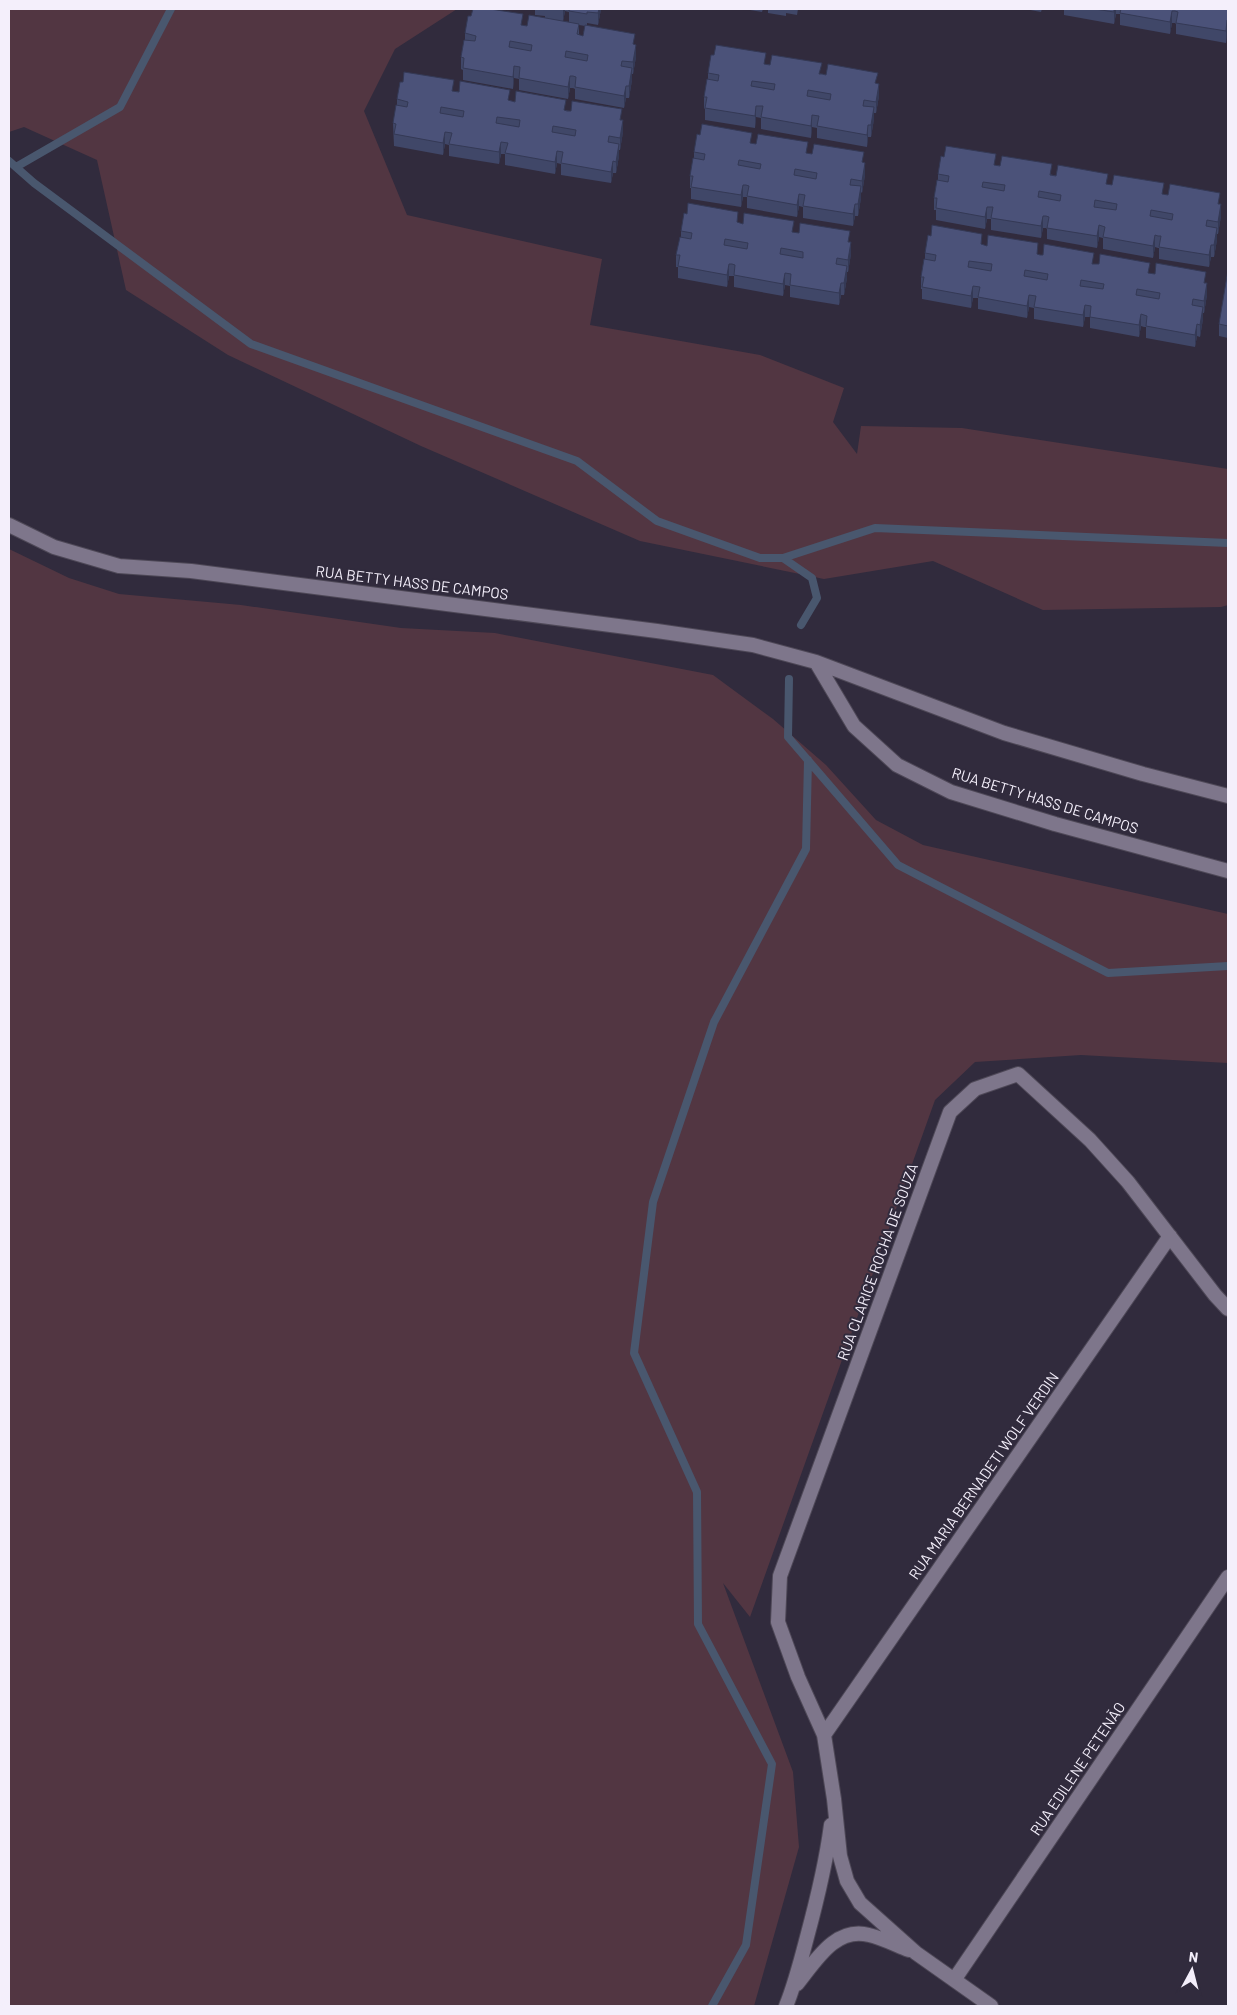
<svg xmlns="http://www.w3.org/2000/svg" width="1237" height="2015" font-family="Barlow,sans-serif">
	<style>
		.green { fill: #523642 }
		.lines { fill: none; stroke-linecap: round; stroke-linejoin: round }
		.stream { stroke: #49576e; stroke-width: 8 }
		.minor-casing { stroke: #4e4857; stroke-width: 16 }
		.tertiary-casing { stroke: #4e4857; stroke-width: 16 }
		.minor { stroke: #7e768b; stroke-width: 14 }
		.tertiary { stroke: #7e768b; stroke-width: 14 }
		.wall { fill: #404768; fill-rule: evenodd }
		.shaded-wall { fill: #343955 }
		.building { fill: #4b5279; stroke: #343955; fill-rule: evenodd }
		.labels { text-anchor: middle; stroke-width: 4; stroke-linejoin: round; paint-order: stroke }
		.street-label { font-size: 15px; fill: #f4effb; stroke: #312b3d }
	</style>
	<rect width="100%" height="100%" fill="#312b3d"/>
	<path class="green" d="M9,9h448l-62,40 -31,62 43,104 195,44 -12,66 170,30 84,33 -11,34 24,32 4,-28 101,2 266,41v136l-7,2 -178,3 -110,-49 -109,18 -184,-38 -219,-95 -193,-91 -102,-65 -29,-130 -73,-33 -15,5z
		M9,549l60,29 50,16 122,11 160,23 94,5 218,42 60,44 53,46 50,55 47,25 305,69v149l-147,-8 -106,7 -40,38 -185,517 -27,-34 70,189 6,75 -45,159h-745z"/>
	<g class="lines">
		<path class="stream" d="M9,161l25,22 217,161 326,117 80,60 103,37h23l29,20 5,20 -16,27
			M16,167l104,-60 51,-98
			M783,558l92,-30 353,15
			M789,679l-1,58 110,128 210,108 120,-7
			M712,2006l34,-61 26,-181 -74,-140 -1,-132 -63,-139 19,-151 61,-180 92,-173 2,-89"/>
		<g class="minor-casing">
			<path id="minor" d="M824,1735l346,-499
				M954,1980l274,-403
				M797,1984c18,-22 38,-58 72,-49 13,3 27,10 40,15
				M786,2006c9,-22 15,-46 21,-69 10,-37 19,-74 24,-112
				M991,2006l-75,-53 -56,-50 -13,-22 -7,-25 -6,-57 -10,-64 -26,-58 -20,-55 2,-46 170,-464 25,-23 43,-15 72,66 38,42 87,113 13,14"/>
		</g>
		<g class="tertiary-casing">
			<path id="tertiary" d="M9,525l45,22 65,19 72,5 466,60 96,14 63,17 188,71 139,41 85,22
				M816,662l38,64 43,39 54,27 104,32 173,47"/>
		</g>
		<use href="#minor" class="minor"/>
		<use href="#tertiary" class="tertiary"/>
	</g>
	<path class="wall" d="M535,9h66l-3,16 -11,-2v3l48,19 1,12 -3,17h-1v6l-3,18h-3l-2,10 -49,-9v-10l-2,-1h-3l-2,11 -49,-9v-11l-5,-1 -1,11 -50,-9v-10l-2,-1v-12l4,-17v-7l58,-8 4,1 18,-8v-2l-10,-1zM565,11l4,1v10l-6,-1zM579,25l6,1 -2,10 -4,-1z
		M744,9h19l-1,3z
		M768,9h30l-1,6 -11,-2v3l-18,-3z
		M1025,9h17l-1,3z
		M1064,9h164v23h-1l-1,11 -50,-9v-10l-1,-1h-3l-2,11 -50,-9v-11h-4l-2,10 -50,-9z
		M766,64l112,20 1,12 -3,17h-2v6l-3,18h-3l-1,10 -50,-9v-10l-5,-1 -1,11 -50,-9v-11l-5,-1 -1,11 -50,-8v-11l-1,-1v-11l4,-18v-6z
		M454,91l168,29 1,12 -3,18h-1v6l-3,17h-3l-2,10 -50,-8v-11l-4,-1 -2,11 -50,-9v-11h-4l-2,10 -50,-8v-11l-4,-1 -2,11 -49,-9 -1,-23 4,-18v-6z
		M700,135l164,28 1,12 -3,18 -1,-1v6l-3,18h-3l-2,10 -50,-8v-11l-4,-1 -2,11 -50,-9v-11h-4l-2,10 -50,-8v-11h-1v-12l4,-18v-6z
		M996,165l224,39 1,12 -3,18h-1v6l-3,17h-3l-2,10 -50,-8v-11h-1l-3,-1 -2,11 -50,-9v-11l-4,-1 -2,11 -50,-9v-10l-1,-1h-3l-2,10 -50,-8v-11h-4l-2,10 -49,-9v-10h-2v-12l4,-18v-6z
		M738,223l112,19 1,12 -3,18h-1v6l-3,17h-3l-2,10 -49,-8v-11l-5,-1 -2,11 -49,-9v-11h-5l-2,11 -49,-9v-11h-2v-12l5,-18v-6z
		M982,245l224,38 1,12 -3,18h-1v6l-3,18 -3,-1 -2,11 -49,-9v-11h-2l-3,-1 -2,11 -49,-9v-11h-5l-2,10 -49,-8v-11l-5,-1 -2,11 -49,-9v-11h-5l-2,10 -49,-9v-10h-1v-12l4,-18v-6z
		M1228,270v68l-9,-2v-12z"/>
	<path class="shaded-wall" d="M563,9h2v2l-2,11z
		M599,9h2l-3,16v-12z
		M1114,9h2v5l-2,10z
		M1172,11v12l-2,11v-12z
		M1227,20v12l-1,11v-12z
		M636,45v12l-3,17v-12z
		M514,66v12l-1,11v-12z
		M632,68v12l-3,18v-12z
		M570,76v12l-2,11v-12z
		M879,84v12l-3,17v-11z
		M626,86v12l-2,10v-12z
		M756,106v11l-1,11v-12z
		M874,107v12l-3,18v-12z
		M812,115v12l-1,11v-12z
		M623,120v12l-3,18v-12z
		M868,125v12l-1,10v-12z
		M445,132v12l-2,11v-12z
		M501,142v12l-2,10v-12z
		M619,144v12l-3,17v-11z
		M557,151v12l-2,11v-12z
		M613,161v12l-2,10v-11z
		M865,163v12l-3,18v-12z
		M743,185v12l-2,10v-12z
		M861,186v12l-3,18v-12z
		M799,194v12l-2,11v-12z
		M855,204v12l-2,10v-12z
		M1221,204v12l-3,18v-12z
		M987,207v12l-2,10v-12z
		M1043,216v12l-2,10v-12z
		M1099,225v12l-2,11v-12z
		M1217,228v12l-3,17v-12z
		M1155,235v12l-2,11v-12z
		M851,242v12l-3,18v-12z
		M1211,245v12l-2,10v-12z
		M729,264v12l-2,11v-12z
		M847,266v12l-3,17v-12z
		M785,273v12l-2,11v-12z
		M841,283v12l-2,10v-12z
		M1207,283v12l-3,18v-12z
		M973,286v12l-2,10v-12z
		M1029,295v12l-2,11v-12z
		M1085,305v12l-2,10v-12z
		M1203,307v12l-3,18v-12z
		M1141,314v12l-2,11v-12z
		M1197,324v12l-2,11v-12z"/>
	<path class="building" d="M473,9h17l33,5 -2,11 6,1 2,-11 50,9 -2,10 6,2 2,-11 50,9 -2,10 3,1 -3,17 -11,-1 -1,5 11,2 -3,18h-3l-2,10 -49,-9 1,-10 -3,-1h-3l-2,11 -49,-9 1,-11 -6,-1 -1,11 -50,-9 1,-10 -3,-1 3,-17 11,1 1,-5 -11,-3 3,-17h3zM510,41l22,4 -1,6 -22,-4zM566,51l22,4 -1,6 -22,-4z
		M569,9h30l-1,4 -11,-1v2l-18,-3z
		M1095,9h19v3z
		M1121,9h107v12l-1,-1 -1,11 -50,-8 2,-11 -3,-1h-3l-2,11 -50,-9z
		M716,45l50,8 -2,11 6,1 2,-10 50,8 -3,11h3l4,1 2,-11 50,9 -3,10 4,1 -3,18 -12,-2 -1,6 11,1 -3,18h-3l-1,10 -50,-9 2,-10 -7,-1 -1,11 -50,-9 2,-11h-7l-1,10 -50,-8 2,-11h-3l3,-18 11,2 1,-6 -11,-2 3,-18h3zM752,81l23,3 -1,6 -23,-4zM808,90l23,4 -1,6 -23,-4z
		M404,72l50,8 -2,11 7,1 1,-11 50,9 -2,10 7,2 1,-11 50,9 -2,10 3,1h4l1,-10 50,8 -2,11h3l-3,18 -11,-2 -1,6 11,2 -3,18 -3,-1 -2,11 -50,-9 2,-11 -6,-1 -2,11 -50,-9 3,-10 -7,-1 -2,10 -50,-8 3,-11 -7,-1 -2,11 -49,-9 2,-10 -3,-1 3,-18 11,2 1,-5 -11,-3 3,-17h3zM441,107l23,4 -1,6 -23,-4zM497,117l23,3 -1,7 -23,-4zM553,126l23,4 -1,6 -23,-4z
		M702,124l50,9 -2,10 6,1 2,-10 50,8 -2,11 6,1 2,-10 50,8 -2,10 3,1 -3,18 -11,-2 -1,6 11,1 -3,18h-3l-2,10 -50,-8 2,-11 -6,-1 -2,11 -50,-9 2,-10 -3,-1h-3l-2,10 -50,-8 2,-11h-3l3,-18 11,2 1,-6 -11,-2 3,-18 3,1zM739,160l22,4 -1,5 -22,-4zM795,169l22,4 -1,6 -22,-4z
		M946,146l50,8 -2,11 6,1 2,-10 50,8 -2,11 6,1 2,-11 50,9 -2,10 6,1 2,-10 50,8 -2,11 6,1 2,-11 50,9 -2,11h3l-3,18 -11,-2 -1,6 11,2 -3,17h-3l-2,10 -50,-8 2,-11h-3l-3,-1 -2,11 -50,-9 2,-10 -6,-2 -2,11 -50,-8 2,-11 -3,-1h-3l-2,10 -50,-8 2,-11h-6l-2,10 -49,-9 1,-10h-3l3,-18 11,2 1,-6 -11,-2 3,-18 3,1zM983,182l22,3 -1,6 -22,-4zM1039,191l22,4 -1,6 -22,-4zM1095,200l22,4 -1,6 -22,-3zM1151,210l22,4 -1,6 -22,-4z
		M688,203l50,9 -1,10 6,2 1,-11 50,8 -2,11 7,1 1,-10 50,8 -2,11h3l-3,18 -11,-2 -1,6 11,2 -3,17h-3l-2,10 -49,-8 1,-11 -6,-1 -2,11 -49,-9 1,-10 -3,-1h-3l-2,11 -49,-9 2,-11h-4l4,-18 11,2 1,-6 -11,-2 3,-18 3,1zM725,239l23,4 -1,6 -23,-4zM781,248l22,4v6l-23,-4z
		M932,225l50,9 -1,10 6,2 1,-11 50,8 -1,11 3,1h3l1,-11 50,9 -2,11h7l1,-10 50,9 -2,10 7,1 1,-11 50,9 -2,11h3l-3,18 -11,-2 -1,6 11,2 -3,18 -3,-1 -2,11 -49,-9 1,-10 -6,-2 -2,11 -49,-8 1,-11 -6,-1 -2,10 -49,-8 2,-11 -7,-1 -2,11 -49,-9 2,-10 -7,-1 -2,10 -49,-9 2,-10h-3l3,-18 11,2 1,-6 -11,-2 3,-18 3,1zM969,261l23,3 -1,7 -23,-4zM1025,270l23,4 -1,6 -23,-4zM1081,280l23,4 -1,5 -23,-3zM1137,289l23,4 -1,6 -23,-4z
		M1228,270v56l-9,-2z"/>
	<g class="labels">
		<g class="street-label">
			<text transform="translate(412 583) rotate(7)" y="5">RUA BETTY HASS DE CAMPOS</text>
			<text transform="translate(1045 801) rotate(17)" y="5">RUA BETTY HASS DE CAMPOS</text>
			<text transform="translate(878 1262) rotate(-70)" y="5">RUA CLARICE ROCHA DE SOUZA</text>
			<text transform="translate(984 1476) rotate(-55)" y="5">RUA MARIA BERNADETI WOLF VERDIN</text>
			<text transform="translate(1078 1769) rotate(-56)" y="5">RUA EDILENE PETENÃO</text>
		</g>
	</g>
	<rect width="1237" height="2015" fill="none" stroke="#f4effb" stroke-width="20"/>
	<g transform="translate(1192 1970) rotate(7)" stroke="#312b3d" stroke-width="4" paint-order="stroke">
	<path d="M0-4L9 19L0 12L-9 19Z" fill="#f4effb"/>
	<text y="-8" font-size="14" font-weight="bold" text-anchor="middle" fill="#f4effb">N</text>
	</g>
</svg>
